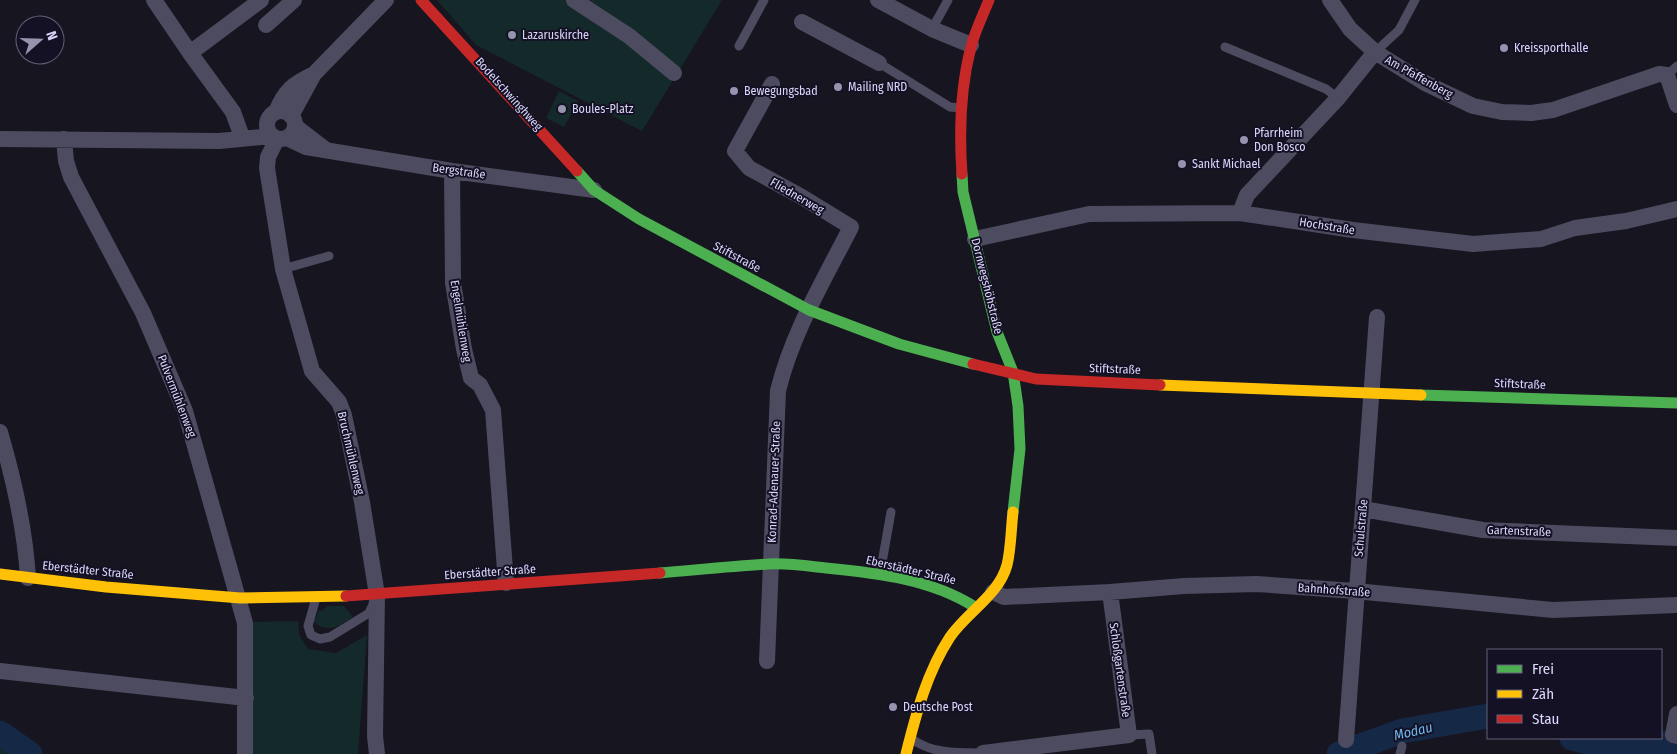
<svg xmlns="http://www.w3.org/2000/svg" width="1677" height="754" font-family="'Fira Sans Condensed',sans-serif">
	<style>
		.green { fill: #142a2a }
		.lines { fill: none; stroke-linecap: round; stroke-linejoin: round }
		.river { stroke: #152846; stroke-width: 25 }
		.lane { stroke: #4c4b60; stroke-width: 9 }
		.street { stroke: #4c4b60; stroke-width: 16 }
		.fast { stroke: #4caf50; stroke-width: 11 }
		.slow { stroke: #ffc107; stroke-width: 11 }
		.jam { stroke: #c62828; stroke-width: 11 }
		.poi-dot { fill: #9693af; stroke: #141124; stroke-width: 2 }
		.labels { text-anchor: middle; stroke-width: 4; stroke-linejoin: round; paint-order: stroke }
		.poi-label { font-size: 12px; fill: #dbd7fc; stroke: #141124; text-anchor: start }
		.street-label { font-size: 12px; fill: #dbd7fc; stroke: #141124 }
		.water-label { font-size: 14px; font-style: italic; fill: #6eb8f2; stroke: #141124 }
	</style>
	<rect width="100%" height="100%" fill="#171520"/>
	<path class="green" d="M437,0h285l-80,131 -166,-86z
		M559,91l19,10 -14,26 -18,-9z
		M327,606h17l9,11c-14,9 -25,17 -39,5l5,-12 3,1z
		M298,621l1,14 9,14 28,4 31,-18 -9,119h-108l1,-132z
		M0,723l44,31h-44z"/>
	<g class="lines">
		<path class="river" d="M0,733l30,21
			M1572,738c18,5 36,9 54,8 17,-1 34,-5 51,0
			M1339,754l63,-23 86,-15"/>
		<path class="lane" d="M932,29l16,-29
			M739,46l25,-46
			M1225,47l101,42 12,9
			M1375,52l24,-22 16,-30
			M879,63l71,44 11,1
			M1667,75l10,-9
			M283,269l46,-13
			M880,574l11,-62
			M316,598l-8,28 3,9 9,4 10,-2 39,-24 5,-11
			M1129,735l20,-1 3,20
			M912,739c20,15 47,14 71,14
			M1400,754l2,-8"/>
		<path class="street" d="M154,0l36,53 43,59 9,25
			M574,0l55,36 45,37
			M878,0l54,29 39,16
			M1330,0l20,29 25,23 50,31 48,23 29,6 29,1 22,-3 106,-36 8,1 10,30
			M802,22l77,41
			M266,25l28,-25
			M190,53l71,-53
			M267 125a14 14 0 1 1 28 0a14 14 0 1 1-28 0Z
			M276,112c9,-22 17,-28 38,-38
			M291,116l23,-42 72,-74
			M295,126l30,23
			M287,138l19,9 146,24 142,19
			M0,139l219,2 53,-5
			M64,139l2,22 5,16 72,136 42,98 60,212v131
			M277,139l-9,18 -1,11 16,101 29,102 27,31 5,13 18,87 15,93 -2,141 2,18
			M452,171l1,112 11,66 7,29 9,7 13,25 13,173
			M1240,213l7,-18 91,-97 37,-46
			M975,239l114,-25 151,-1 113,17 120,14 68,-5 34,-11 51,-7 51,-12
			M0,432c14,48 25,95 28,146
			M1363,509l120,21 194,8
			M993,592l11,5 106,-5 74,-6 73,-2 98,7 198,19 124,-5
			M767,661l11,-270c14,-58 46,-111 73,-164l-49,-30 -53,-29 -14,-17 37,-67
			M0,671l246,27
			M1677,714l-4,21 4,1
			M1346,740l31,-423
			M983,753l146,-18 -19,-143"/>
		<path class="fast" d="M577,171l17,19 45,29 170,91 90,34 74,20
			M962,174l1,18 34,140 16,40 5,34 2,43 -7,63
			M1421,395l256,8
			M660,573c36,-3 73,-7 109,-9 19,-1 39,2 57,4 51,5 105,11 149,39"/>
		<path class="slow" d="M1160,385l261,10
			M0,574l106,13 134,11 106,-2
			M906,754c10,-40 21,-82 44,-117 17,-25 49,-42 57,-72 4,-16 4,-36 6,-53"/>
		<path class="jam" d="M421,0l156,171
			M962,174c-3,-43 -2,-85 9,-127 4,-16 12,-32 18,-47
			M973,364l63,15 124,6
			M346,596l314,-23"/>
	</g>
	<g class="poi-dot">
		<circle cx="512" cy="35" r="5"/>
		<circle cx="1504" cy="48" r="5"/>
		<circle cx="838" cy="87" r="5"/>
		<circle cx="734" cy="91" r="5"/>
		<circle cx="562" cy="109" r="5"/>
		<circle cx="1244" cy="140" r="5"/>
		<circle cx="1182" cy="164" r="5"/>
		<circle cx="893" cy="707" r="5"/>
	</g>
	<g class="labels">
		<g class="poi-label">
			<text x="522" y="39">Lazaruskirche</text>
			<text x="1514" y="52">Kreissporthalle</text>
			<text x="848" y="91">Mailing NRD</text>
			<text x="744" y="95">Bewegungsbad</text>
			<text x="572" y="113">Boules-Platz</text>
			<text x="1254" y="137">Pfarrheim<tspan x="1254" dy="14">Don Bosco</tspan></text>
			<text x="1192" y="168">Sankt Michael</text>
			<text x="903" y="711">Deutsche Post</text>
		</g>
		<g class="street-label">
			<text transform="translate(1419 77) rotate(29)" y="4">Am Pfaffenberg</text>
			<text transform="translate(509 94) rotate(48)" y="4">Bodelschwinghweg</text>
			<text transform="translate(459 171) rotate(8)" y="4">Bergstraße</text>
			<text transform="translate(797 196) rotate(30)" y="4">Fliednerweg</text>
			<text transform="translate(1327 226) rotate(9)" y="4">Hochstraße</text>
			<text transform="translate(737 257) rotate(28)" y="4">Stiftstraße</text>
			<text transform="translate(987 286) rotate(76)" y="4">Dornwegshöhstraße</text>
			<text transform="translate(461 321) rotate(81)" y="4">Engelmühlenweg</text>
			<text transform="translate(1115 369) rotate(2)" y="4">Stiftstraße</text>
			<text transform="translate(1520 384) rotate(2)" y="4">Stiftstraße</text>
			<text transform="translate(177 396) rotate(69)" y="4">Pulvermühlenweg</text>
			<text transform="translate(351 453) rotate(77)" y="4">Bruchmühlenweg</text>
			<text transform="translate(774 482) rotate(-88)" y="4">Konrad-Adenauer-Straße</text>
			<text transform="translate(1361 528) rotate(-85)" y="4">Schulstraße</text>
			<text transform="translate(1519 531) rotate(2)" y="4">Gartenstraße</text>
			<text transform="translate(88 570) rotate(6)" y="4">Eberstädter Straße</text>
			<text transform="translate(911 570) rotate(13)" y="4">Eberstädter Straße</text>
			<text transform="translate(490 572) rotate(-4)" y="4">Eberstädter Straße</text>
			<text transform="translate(1334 590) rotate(4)" y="4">Bahnhofstraße</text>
			<text transform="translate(1120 670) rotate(82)" y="4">Schloßgartenstraße</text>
		</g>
		<g class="water-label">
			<text transform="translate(1413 731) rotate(-13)" y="5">Modau</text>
		</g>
	</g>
	<rect x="1487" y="649" width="175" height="90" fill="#141124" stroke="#64607a"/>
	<rect x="1497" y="665" width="25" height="8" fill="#4caf50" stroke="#64607a"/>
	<text x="1532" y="674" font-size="15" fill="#dbd7fc">Frei</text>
	<rect x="1497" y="690" width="25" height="8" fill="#ffc107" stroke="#64607a"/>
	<text x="1532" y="699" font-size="15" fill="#dbd7fc">Zäh</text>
	<rect x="1497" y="715" width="25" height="8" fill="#c62828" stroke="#64607a"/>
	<text x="1532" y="724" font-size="15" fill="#dbd7fc">Stau</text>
	<g transform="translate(40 40) rotate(70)"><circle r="24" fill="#141124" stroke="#64607a"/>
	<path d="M0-4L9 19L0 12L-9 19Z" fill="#9693af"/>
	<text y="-8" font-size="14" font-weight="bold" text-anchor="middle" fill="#dbd7fc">N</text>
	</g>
</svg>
